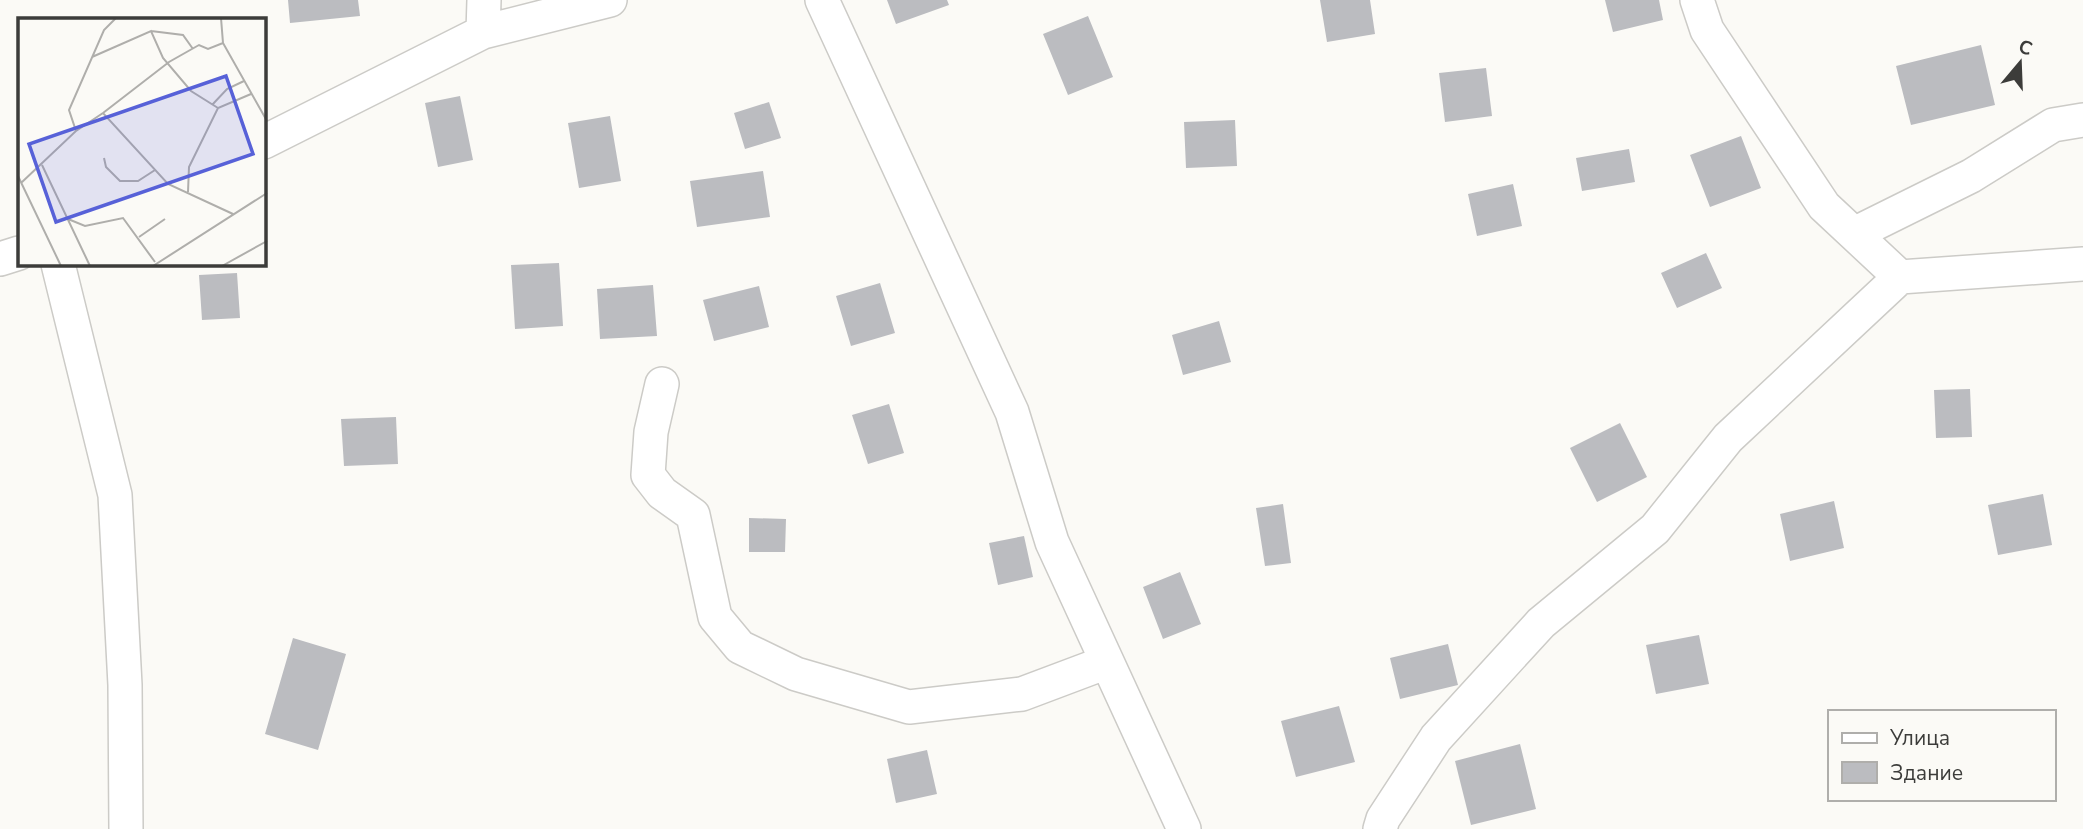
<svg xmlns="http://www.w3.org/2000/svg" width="2083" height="829" font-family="'Nunito Sans',sans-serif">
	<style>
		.building { fill: #bbbcc0 }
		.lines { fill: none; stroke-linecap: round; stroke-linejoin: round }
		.minor-casing { stroke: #cccbc7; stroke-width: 36 }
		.minor { stroke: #fff; stroke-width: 33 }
		.inset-road { fill: none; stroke: #afaeab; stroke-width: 2 }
		.view { fill: #5761d8; fill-opacity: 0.15; stroke: #5761d8; stroke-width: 3.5 }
		.inset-edge { fill: none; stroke: #3c3c3a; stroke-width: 3.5 }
	</style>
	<rect width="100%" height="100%" fill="#fbfaf6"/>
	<path class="building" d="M288,0h70l2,16 -70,7z
		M887,0h60l2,5 -53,19z
		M1320,0h50l5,34 -48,8z
		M1605,0h54l4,20 -50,12z
		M1088,16l25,61 -45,18 -25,-61z
		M1981,45l14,60 -84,20 -15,-59z
		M1486,68l6,48 -47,6 -6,-49z
		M460,96l13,64 -35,7 -13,-64z
		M769,102l12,36 -36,11 -11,-36z
		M610,116l11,65 -42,7 -11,-65z
		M1235,120l2,46 -51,2 -2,-46z
		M1741,136l20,52 -51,19 -20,-52z
		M1629,149l6,33 -53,9 -6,-33z
		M763,171l7,46 -73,10 -7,-46z
		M1513,184l9,42 -45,10 -9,-42z
		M1706,253l16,35 -45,20 -16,-35z
		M559,263l4,63 -48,3 -4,-64z
		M237,273l3,45 -38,2 -3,-45z
		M880,283l15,50 -44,13 -15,-50z
		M653,285l4,51 -57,3 -3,-50z
		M759,286l10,41 -55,14 -11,-41z
		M1219,321l12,41 -48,13 -11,-40z
		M1970,389l2,48 -36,1 -2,-48z
		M889,404l15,49 -36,11 -16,-49z
		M396,417l2,47 -54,2 -3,-47z
		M1620,423l27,54 -50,25 -27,-54z
		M2043,494l9,51 -54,10 -10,-50z
		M1834,501l10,47 -54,13 -10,-47z
		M1283,504l8,59 -26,3 -9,-58z
		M749,518l37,1 -1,33h-36z
		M1024,536l9,41 -35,8 -9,-42z
		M1180,572l21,52 -38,15 -20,-52z
		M1699,635l10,49 -53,10 -10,-49z
		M293,638l53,16 -28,96 -53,-16z
		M1448,644l10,41 -58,14 -10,-41z
		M1339,706l16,56 -59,15 -15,-56z
		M1520,744l16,65 -65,16 -16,-64z
		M927,750l10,44 -41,9 -9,-44z"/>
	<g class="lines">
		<g class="minor-casing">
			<path id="minor" d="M822,0l190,412 40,130 132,287
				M1697,0l10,30 117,176 76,71
				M483,32l127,-32
				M264,142l219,-110 1,-32
				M1854,234l117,-58 82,-51 30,-5
				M0,259l19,-6
				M58,264l57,231 10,190 1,144
				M662,384l-11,48 -3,43 14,18 31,22 22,102 25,30 56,27 113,33 113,-13 85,-32
				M1380,829l3,-10 53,-81 105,-115 114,-94 73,-91 172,-161 183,-13"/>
		</g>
		<use href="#minor" class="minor"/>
	</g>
	<g transform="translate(18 18)">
		<rect width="248" height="248" fill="#fbfaf6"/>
		<path class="inset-road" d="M203,0l2,25 44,78M133,13l32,4 10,14M74,39l59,-26 12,27 28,33 27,17M194,87l15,-16 17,-8M85,95l66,-51 30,-17 9,4 15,-6M58,113l27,-18 65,71 65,30M86,140l2,9 14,14h18l17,-11M24,147l48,101M0,158l43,90M3,165l55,-52 -7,-21 35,-80 12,-12M170,174l1,-25 29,-59 33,-14M50,201l17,7 38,-8 32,44M121,219l26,-18M135,248l114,-73M204,248l45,-25"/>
		<path class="view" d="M208,58l27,78 -197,68 -27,-78z"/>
		<rect width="248" height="248" class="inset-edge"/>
	</g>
	<rect x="1828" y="710" width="228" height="91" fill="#fbfaf6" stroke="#afaeab" stroke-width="2"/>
	<rect x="1842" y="733" width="35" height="10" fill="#ffffff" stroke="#afaeab" stroke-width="2"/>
	<text x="1890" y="745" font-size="21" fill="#3c3c3a">Улица</text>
	<rect x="1842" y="762" width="35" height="21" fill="#bbbcc0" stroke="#afaeab" stroke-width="2"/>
	<text x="1890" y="780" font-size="21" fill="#3c3c3a">Здание</text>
	<g transform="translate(2020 63) rotate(19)" stroke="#fbfaf6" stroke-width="5" paint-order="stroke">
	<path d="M0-5L12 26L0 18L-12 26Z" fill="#3c3c3a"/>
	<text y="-10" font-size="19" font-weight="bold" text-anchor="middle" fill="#3c3c3a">С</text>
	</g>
</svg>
